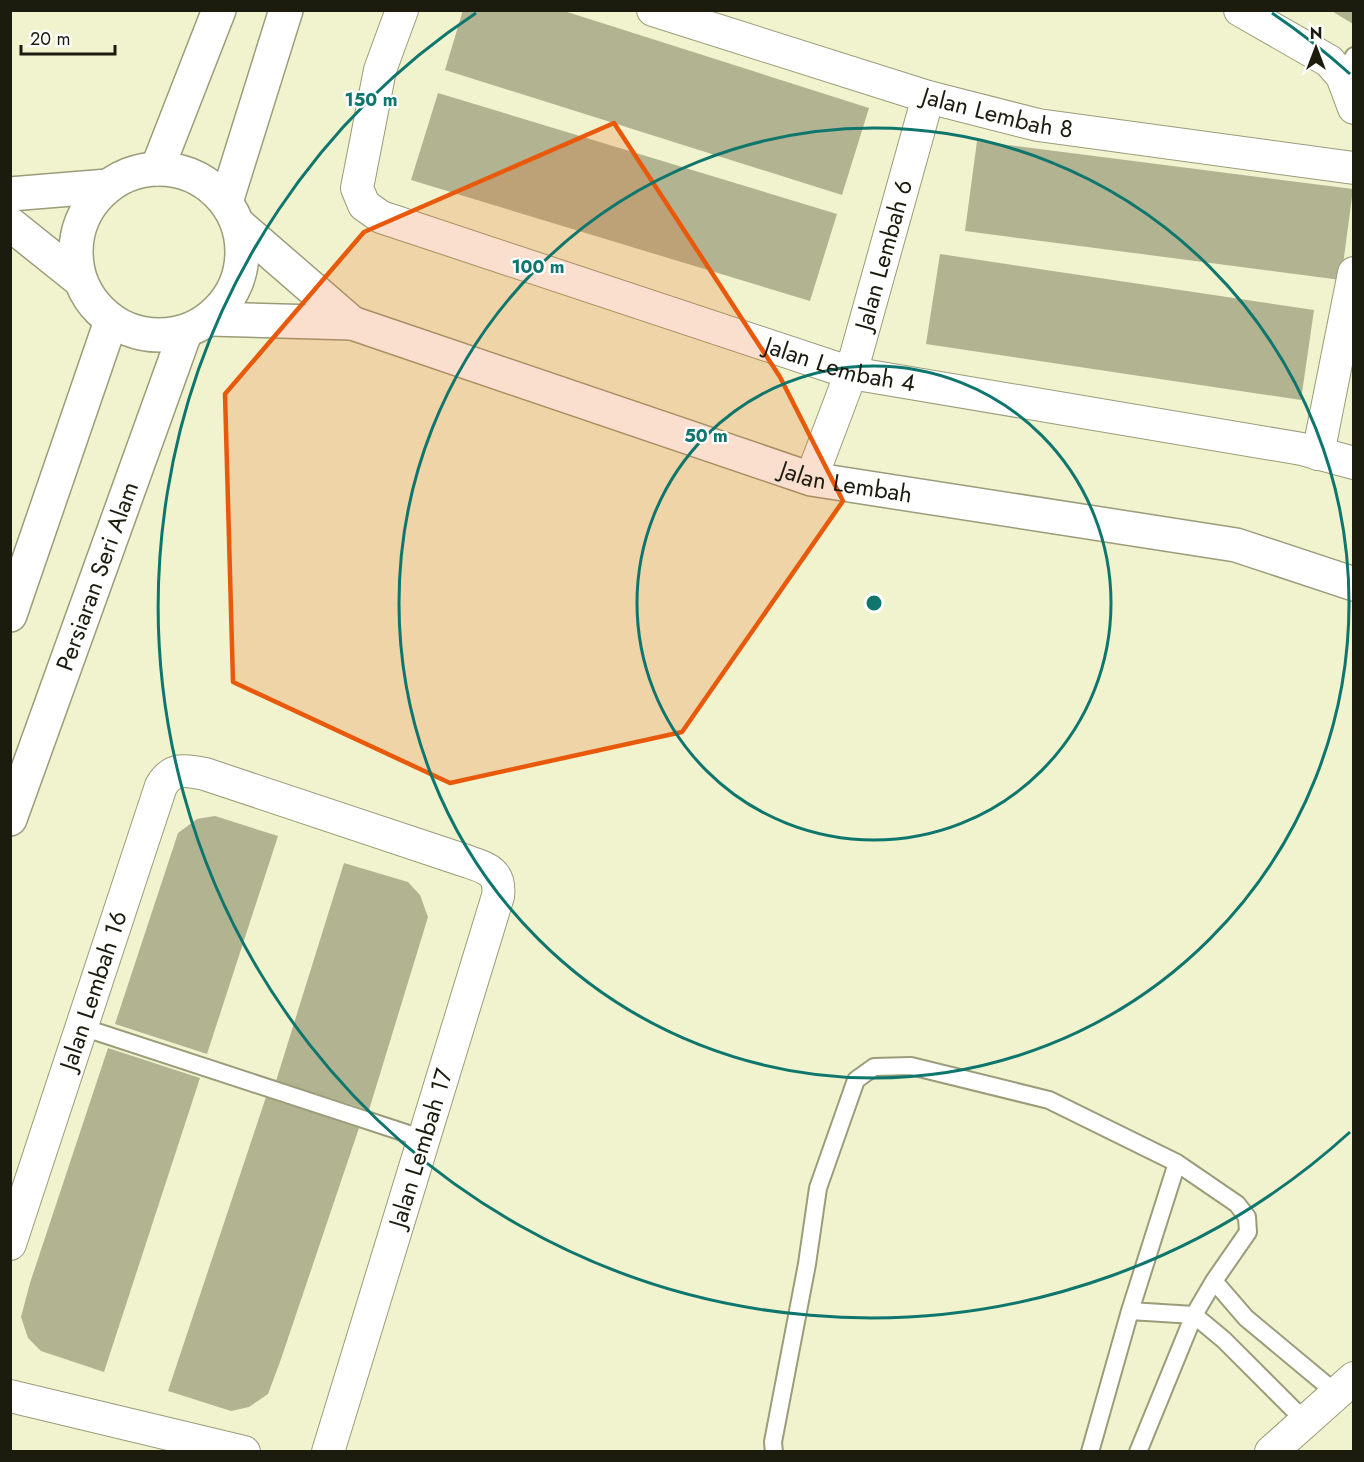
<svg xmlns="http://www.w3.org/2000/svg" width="1364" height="1462" font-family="Jost,sans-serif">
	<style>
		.building { fill: #b2b491 }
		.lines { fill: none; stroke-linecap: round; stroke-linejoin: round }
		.service-casing { stroke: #9a9c7a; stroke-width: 20 }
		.minor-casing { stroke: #9a9c7a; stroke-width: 34 }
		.tertiary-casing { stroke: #9a9c7a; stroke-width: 36 }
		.service { stroke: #fff; stroke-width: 16 }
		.minor { stroke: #fff; stroke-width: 32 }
		.tertiary { stroke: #fff; stroke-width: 33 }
		.marked { fill: #e8590c; fill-opacity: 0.2; stroke: #e8590c; stroke-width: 4.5; stroke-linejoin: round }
		.ring { fill: none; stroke: #0f766e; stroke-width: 3 }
		.labels { text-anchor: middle; stroke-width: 4.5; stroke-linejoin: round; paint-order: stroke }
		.street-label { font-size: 24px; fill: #1b1b0e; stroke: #fff }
		.centre { fill: #0f766e; stroke: #fff; stroke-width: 3 }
		.ring-label { font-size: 18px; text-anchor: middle; font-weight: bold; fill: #0f766e; stroke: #fff; stroke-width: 4.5; stroke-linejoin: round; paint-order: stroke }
	</style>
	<rect width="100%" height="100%" fill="#f0f3cd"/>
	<path class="building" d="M463,10h98l308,98 -27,87 -397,-125z
		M1330,10h23v14z
		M438,93l399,121 -27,87 -399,-121z
		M977,141l376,48 -12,91 -376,-49z
		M940,254l374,56 -13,90 -375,-56z
		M215,816l63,20 -71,218 -92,-30 63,-191 19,-14z
		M344,863l64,19 12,13 8,22 -59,193 -93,-29z
		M108,1048l92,30 -96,294 -63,-21 -13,-13 -7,-21 9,-34z
		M266,1097l93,31 -79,234 -12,32 -19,13 -18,4 -63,-20z"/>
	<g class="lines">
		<g class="service-casing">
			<path id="service" d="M1342,76l12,-20
				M82,1027l342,112
				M1214,1281l32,37 90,75
				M1130,1311l64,4 30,25 80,80
				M774,1452l-1,-10 34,-178 11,-76 38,-108 18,-13 37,-1 138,34 128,63 60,41 10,13 1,15 -34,49 -20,34 -56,137
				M1090,1452l40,-141 47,-148"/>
		</g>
		<g class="minor-casing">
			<g id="minor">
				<path id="s1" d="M402,10l-22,60 -23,118 7,17 17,12 470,156 451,76 52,14"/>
				<path id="s2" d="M653,10l275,87 110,28 316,43"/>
				<path d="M1240,10l89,51 13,15 12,32"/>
				<path d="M1318,454l36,-181"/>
				<path id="s3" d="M811,479l40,-106 77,-276"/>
				<path id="s4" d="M10,1244l151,-458c11,-19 25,-16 44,-12l261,87c20,7 35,10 32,35l-170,556"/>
				<path d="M10,1396l234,56"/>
				<path d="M1271,1452l83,-74"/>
			</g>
		</g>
		<g class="tertiary-casing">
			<g id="tertiary">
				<circle cx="159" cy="252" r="83"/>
				<path d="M157,169l62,-159"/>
				<path d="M10,194l98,-8"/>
				<path d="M226,202l60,-192"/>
				<path d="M10,224l70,56"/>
				<path d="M239,225l113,98"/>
				<path id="s5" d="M210,319l142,4 459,156 425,66 118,39"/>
				<path d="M10,615l101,-294"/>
				<path id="s6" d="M10,819l175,-486"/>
			</g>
		</g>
		<use href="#service" class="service"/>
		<use href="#minor" class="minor"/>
		<use href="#tertiary" class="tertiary"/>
	</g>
	<path class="marked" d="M614,123l166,254 63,124 -161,231 -232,51 -217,-101 -8,-288 139,-162z"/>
	<g class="ring">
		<circle cx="874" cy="603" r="237"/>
		<circle cx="874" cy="603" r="475"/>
		<path d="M1350 1132A712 712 0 1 1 476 13M1272 13A712 712 0 0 1 1350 74"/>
	</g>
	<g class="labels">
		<g class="street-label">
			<text dy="8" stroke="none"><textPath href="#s2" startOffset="360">Jalan Lembah 8</textPath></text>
			<text dy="8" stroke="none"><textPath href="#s3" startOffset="236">Jalan Lembah 6</textPath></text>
			<text dy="8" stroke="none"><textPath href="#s1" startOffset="706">Jalan Lembah 4</textPath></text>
			<text dy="8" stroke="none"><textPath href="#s5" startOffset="662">Jalan Lembah</textPath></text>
			<text dy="8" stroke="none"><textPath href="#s6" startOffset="258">Persiaran Seri Alam</textPath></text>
			<text dy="8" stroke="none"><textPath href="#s4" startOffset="267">Jalan Lembah 16</textPath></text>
			<text transform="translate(421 1148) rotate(-73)" y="8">Jalan Lembah 17</text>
		</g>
	</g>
	<circle cx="874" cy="603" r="9" class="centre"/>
	<g class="ring-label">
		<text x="371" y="106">150 m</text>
		<text x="538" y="273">100 m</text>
		<text x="706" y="442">50 m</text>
	</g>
	<rect width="1364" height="1462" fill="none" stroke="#1b1b0e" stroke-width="24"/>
	<g transform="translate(1316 48)" stroke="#ffffff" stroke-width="4.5" paint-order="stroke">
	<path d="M0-4.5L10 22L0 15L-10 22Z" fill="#1b1b0e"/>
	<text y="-9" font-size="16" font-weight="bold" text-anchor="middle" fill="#1b1b0e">N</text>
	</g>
	<path d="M21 45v9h94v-9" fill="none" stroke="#1b1b0e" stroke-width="3"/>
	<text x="30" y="45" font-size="18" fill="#1b1b0e" stroke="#ffffff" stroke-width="4.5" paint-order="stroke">20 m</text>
</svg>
